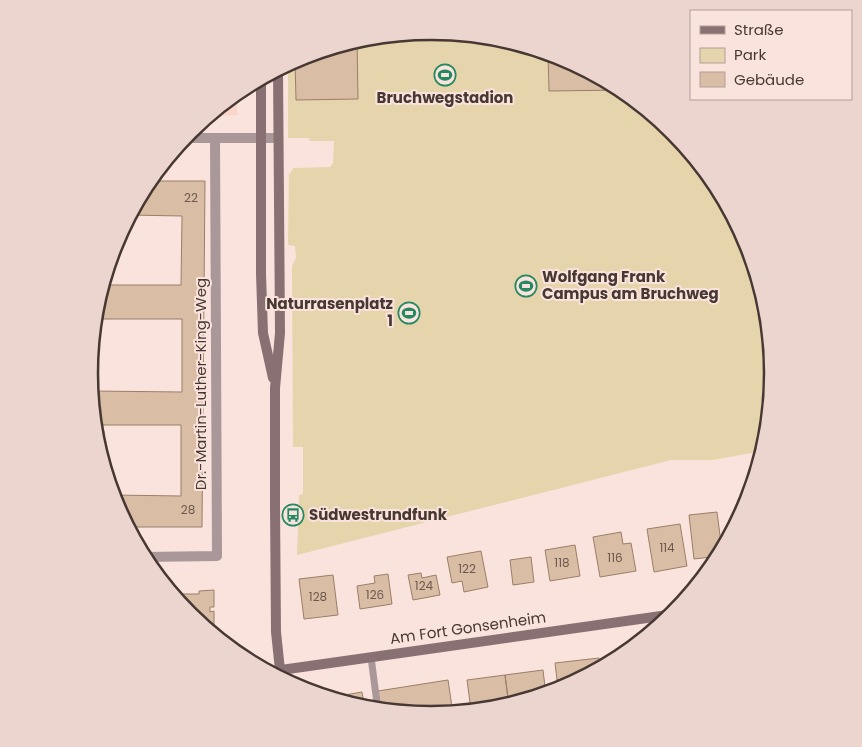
<svg xmlns="http://www.w3.org/2000/svg" width="862" height="747" font-family="Poppins,sans-serif">
	<style>
		.built { fill: #fbd5ca }
		.green { fill: #e5d4ac }
		.building { fill: #dabda5; stroke: #997f68 }
		.lines { fill: none; stroke-linecap: round; stroke-linejoin: round }
		.lane { stroke: #a99799; stroke-width: 7 }
		.street { stroke: #a99799; stroke-width: 10 }
		.secondary { stroke: #897173; stroke-width: 10 }
		.labels { text-anchor: middle; stroke-width: 4; stroke-linejoin: round; paint-order: stroke }
		.number-label { font-size: 12px; fill: #6c5950 }
		.poi-label { font-size: 15px; font-weight: bold; fill: #473833; stroke: #fae3dc; text-anchor: start }
		.street-label { font-size: 15px; fill: #473833; stroke: #fae3dc }
		.rim { fill: none; stroke: #473833; stroke-width: 2.5 }
	</style>
	<rect width="100%" height="100%" fill="#fae3dc"/>
	<path class="built" d="M237,92v23l-29,1z"/>
	<path class="green" d="M431,31l67,7 64,19 59,32 52,43 43,52 31,59 20,64 6,67 -6,67 -4,10 -51,9h-41l-374,95 2,-60 4,-1v-47h-10l-1,-181 4,-8 -1,-12 -7,-1 1,-71 5,-6 36,-1 3,-4 1,-22h-24l-1,-3h-21v-74l12,-7 65,-19z"/>
	<path class="building" d="M357,40l1,59 -62,1 -1,-40z
		M548,53l14,4 61,33 -74,1z
		M149,181h56l-3,346h-75l-12,-23 -3,-9 69,1v-71h-87l-3,-34 91,1v-73h-88l1,-13 7,-21h79l1,-69 -53,-1z
		M94,431h10v39l-9,-30z
		M717,512l5,39 -2,5 -26,3 -5,-44z
		M680,524l7,42 -33,6 -7,-43z
		M621,532l2,12 8,-1 5,28 -36,6 -7,-40z
		M575,545l5,31 -30,5 -5,-31z
		M481,551l7,36 -24,5 -2,-11 -10,2 -5,-26z
		M531,557l3,25 -21,3 -3,-25z
		M421,573l1,5 14,-3 4,20 -27,5 -5,-25z
		M388,574l4,30 -32,5 -3,-23 18,-3 -1,-7z
		M333,575l5,40 -34,4 -5,-40z
		M214,590v17h-4v5l4,-1v21l-4,1 -21,-18 -13,-16v-5h23v-3z
		M599,658l2,11 -38,20 -1,-10 -5,1 -2,-17z
		M543,670l3,25 -37,11 -4,-31z
		M505,675l4,31 -38,4 -4,-30z
		M448,680l4,27 -40,7 -31,-3 -3,-20z
		M362,692l3,17 -38,-11z"/>
	<g class="lines">
		<path class="lane" d="M371,657l7,54"/>
		<path class="street" d="M184,138h94
			M143,557l74,-1 -2,-418
			M280,670l2,10"/>
		<path class="secondary" d="M278,69l2,264 -5,55v118l1,126 4,38
			M261,78v196l2,59 10,45
			M267,672l408,-58"/>
	</g>
	<defs>
		<g id="stadium-ring" transform="scale(1.125)"><circle r="9.5" fill="#fae3dc" stroke="#248863" stroke-width="1.5"/><path d="M0-5a6.5 5 0 1 0 0 10a6.5 5 0 1 0 0-10ZM-3.5-1.8h7v3.6h-7Z" fill="#248863"/></g>
		<g id="bus-ring" transform="scale(1.125)"><circle r="9.5" fill="#fae3dc" stroke="#248863" stroke-width="1.5"/><path d="M-5-6H5V4H4V6H2V4H-2V6H-4V4H-5ZM-3.5-4V0h7V-4ZM-3.5 1.2v1.5H-2V1.2ZM2 1.2v1.5H3.5V1.2Z" fill="#248863"/></g>
	</defs>
	<g fill-rule="evenodd">
		<use href="#stadium-ring" x="445" y="75"/>
		<use href="#stadium-ring" x="526" y="286"/>
		<use href="#stadium-ring" x="409" y="313"/>
		<use href="#bus-ring" x="293" y="515"/>
	</g>
	<g class="labels">
		<g class="number-label">
			<text x="191" y="202">22</text>
			<text x="188" y="514">28</text>
			<text x="667" y="552">114</text>
			<text x="615" y="562">116</text>
			<text x="562" y="567">118</text>
			<text x="467" y="573">122</text>
			<text x="424" y="590">124</text>
			<text x="375" y="599">126</text>
			<text x="318" y="601">128</text>
		</g>
		<g class="poi-label">
			<text x="445" y="103" text-anchor="middle">Bruchwegstadion</text>
			<text x="542" y="282">Wolfgang Frank<tspan x="542" dy="17">Campus am Bruchweg</tspan></text>
			<text x="393" y="309" text-anchor="end">Naturrasenplatz<tspan x="393" dy="17">1</tspan></text>
			<text x="309" y="520">Südwestrundfunk</text>
		</g>
		<g class="street-label">
			<text transform="translate(201 384) rotate(-90)" y="5">Dr.-Martin-Luther-King-Weg</text>
			<text transform="translate(468 628) rotate(-8)" y="5">Am Fort Gonsenheim</text>
		</g>
	</g>
	<path d="M0 0H862V747H0ZM98 373a333 333 0 1 1 666 0a333 333 0 1 1-666 0Z" fill="#ecd5ce" fill-rule="evenodd"/>
	<path class="rim" d="M98 373a333 333 0 1 1 666 0a333 333 0 1 1-666 0Z"/>
	<rect x="690" y="10" width="162" height="90" fill="#fae3dc" stroke="#b29f98"/>
	<rect x="700" y="26" width="25" height="8" fill="#897173" stroke="#b29f98"/>
	<text x="734" y="35" font-size="15" fill="#473833">Straße</text>
	<rect x="700" y="48" width="25" height="15" fill="#e5d4ac" stroke="#b29f98"/>
	<text x="734" y="60" font-size="15" fill="#473833">Park</text>
	<rect x="700" y="72" width="25" height="15" fill="#dabda5" stroke="#b29f98"/>
	<text x="734" y="85" font-size="15" fill="#473833">Gebäude</text>
</svg>
